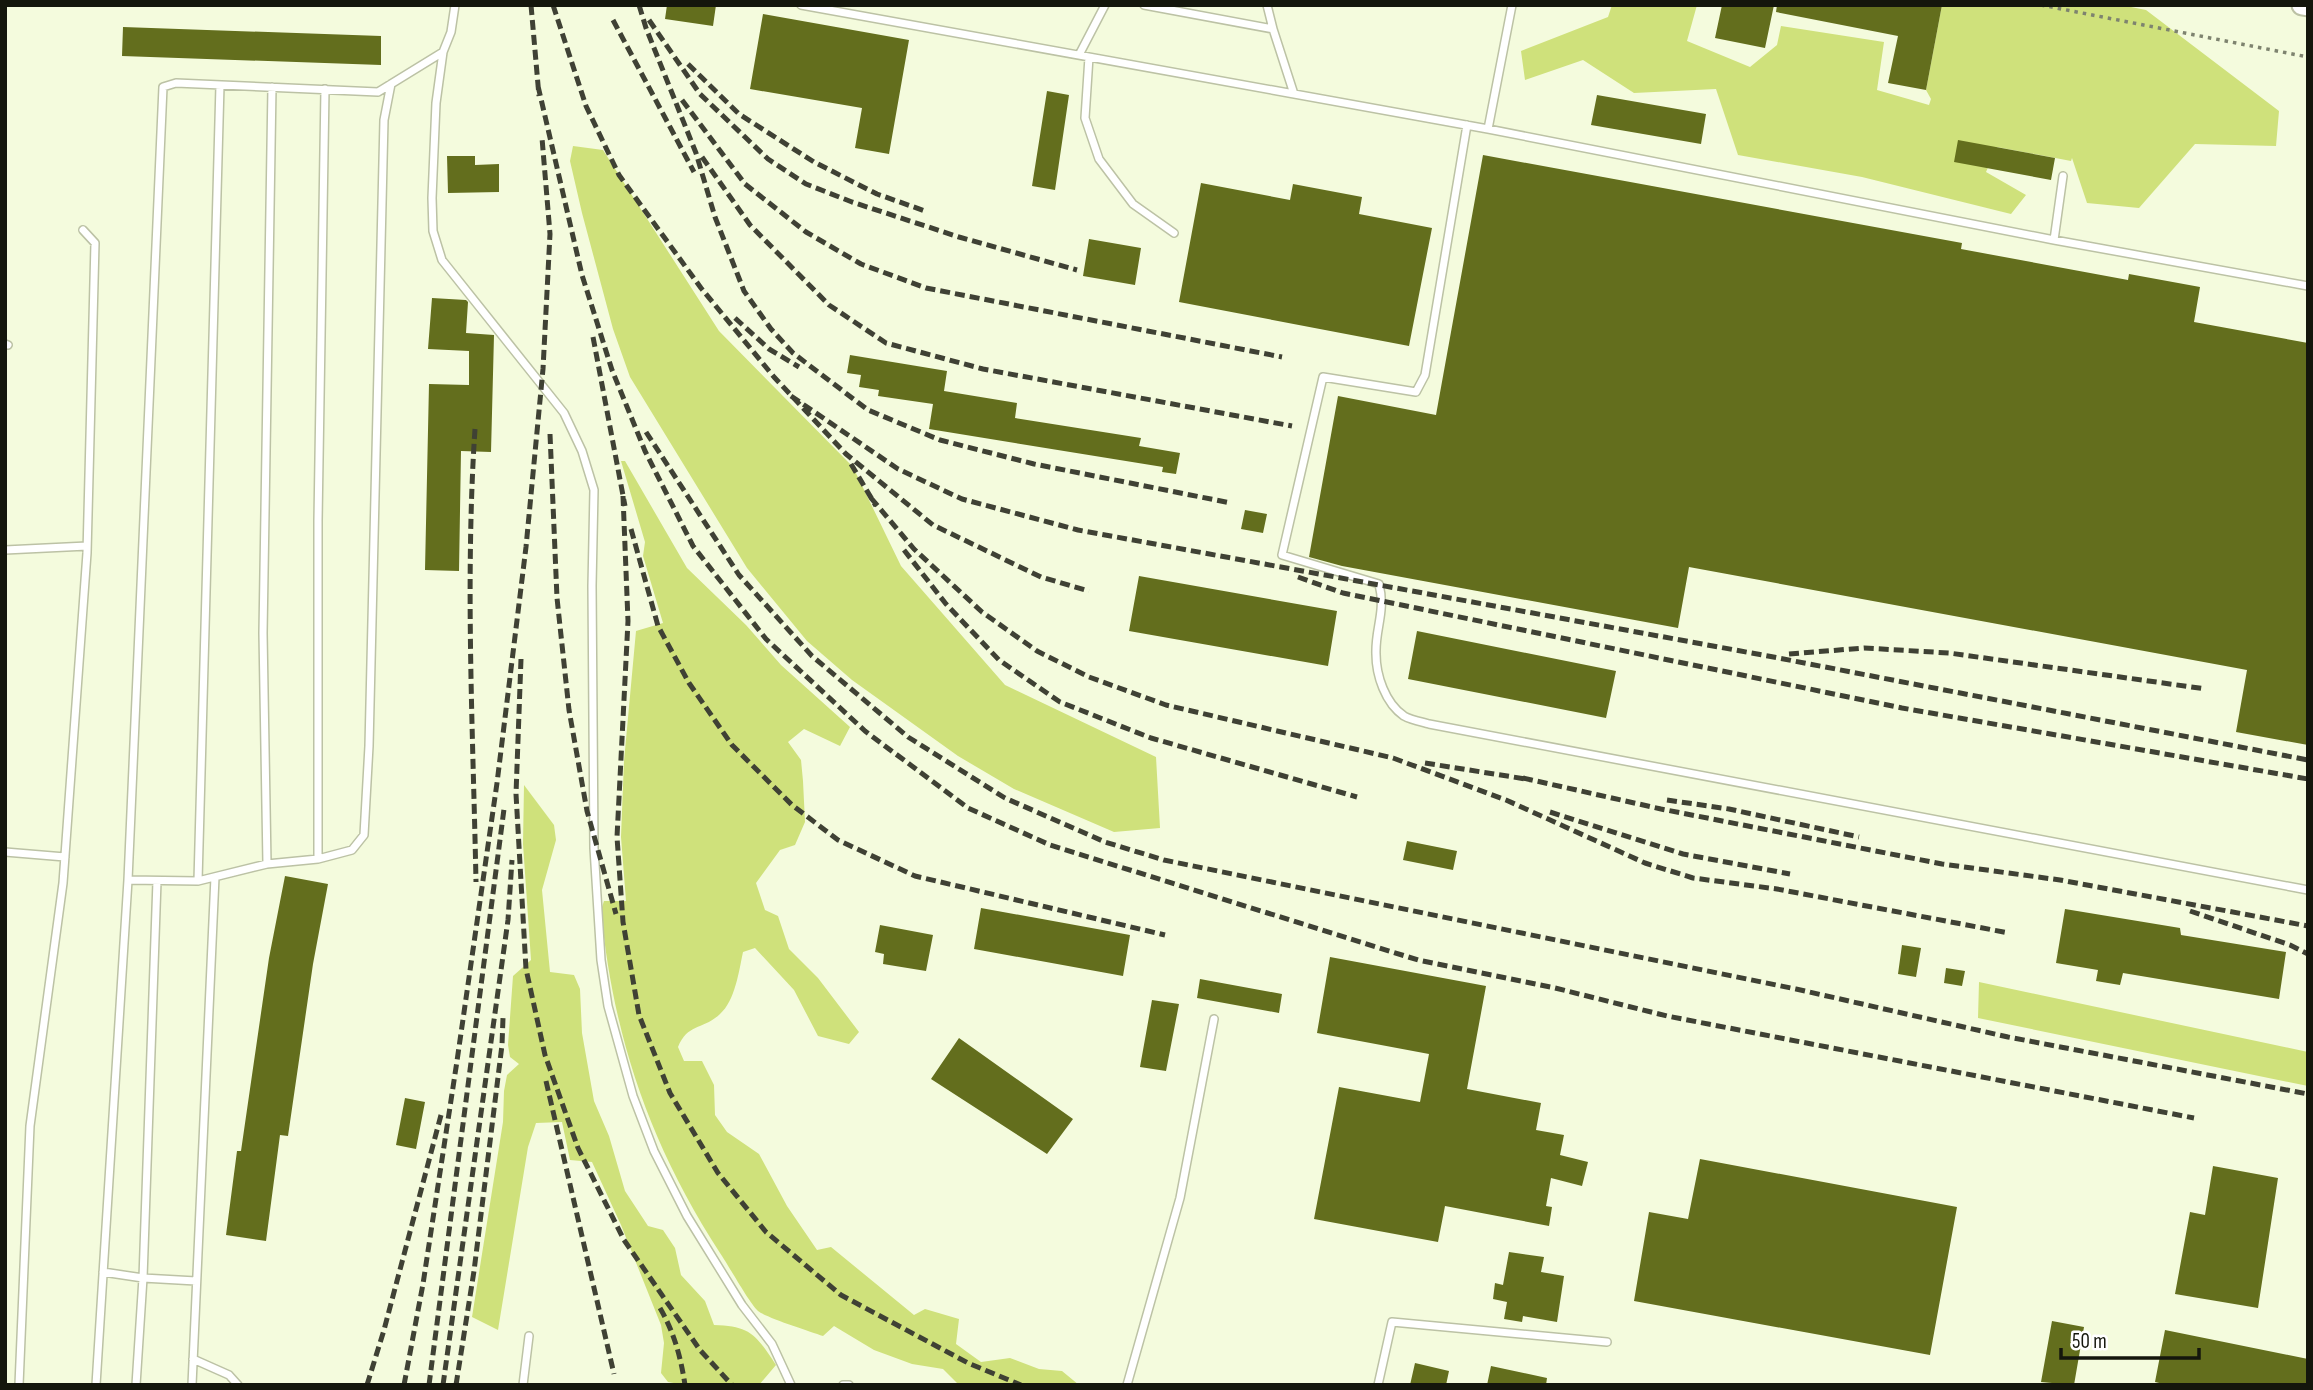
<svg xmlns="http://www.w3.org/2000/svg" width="2313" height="1390" font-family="'Sofia Sans Condensed',sans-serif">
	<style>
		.green { fill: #cfe17b }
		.building { fill: #636e1d }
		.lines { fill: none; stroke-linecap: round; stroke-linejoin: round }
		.lane-casing { stroke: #bcc2a5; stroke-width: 10 }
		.secondary-casing { stroke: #bcc2a5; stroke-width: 23 }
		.path { stroke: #7e836f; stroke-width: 3.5; stroke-dasharray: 3.5 5; stroke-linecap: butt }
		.lane { stroke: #fff; stroke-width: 7 }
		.secondary { stroke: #fff; stroke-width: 19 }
		.rail { stroke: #3f4134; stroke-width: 5; stroke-dasharray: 10 5; stroke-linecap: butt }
	</style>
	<rect width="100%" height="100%" fill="#f4fbdd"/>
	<path class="green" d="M1612,5h85l-10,36 63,26 27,-22 4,-19 103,16 -7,48 52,15 2,-6 -5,-9 16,-85h179l25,5 133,101 -3,35 -81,-2 -56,64 -52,-5 -15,-45 -1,3 -74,-14 -11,25 40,23 -15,19 -149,-37 -124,-22 -22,-66 -82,4 -51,-33 -58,20 -4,-29 87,-34z
		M573,146l30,4 116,181 134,136 48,99 104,119 151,72 4,71 -46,4 -100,-43 -56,-33 -106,-76 -45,-39 -60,-73 -117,-191 -17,-48 -31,-116 -12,-52z
		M621,461h4l62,107 59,57 35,40 69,62 -10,19 -36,-17 -16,13 13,18 2,21 2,41 -10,23 -15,5 -24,33 9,27 13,6 11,33 29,29 41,54 -10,12 -31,-8 -24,-46 -39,-42 -12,4c-4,19 -8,49 -23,62 -17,16 -32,9 -42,33l6,14h18l12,24 1,30 12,17 32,22 28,52 30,44 14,-3 83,68 11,-6 34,10 -3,25 25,18 29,-4 29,11 23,2 17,14h-120l-16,-16 -31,-5 -38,-14 -40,-24 -11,10c-14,-5 -56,-18 -65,-25 -10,-10 -29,-45 -38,-58 -70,-108 -107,-216 -119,-343l3,-9h22l-5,-64 3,-76 12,-130 27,-8 -20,-67 2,-14z
		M524,785l30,40 2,15 -14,50 8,82 24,3 6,14 2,44 12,68 15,35 16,55 23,35 15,4 12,18 6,27 24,26 9,24c37,1 42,10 62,40l-17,20h-74l-17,-3 -7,-9 3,-30 -3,-18 -40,-100 -29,-63 -22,-2 -8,-38 -26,1 -8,24 -30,183 -26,-13 31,-195 1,-31 3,-16 12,-11 -9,-7 -2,-12 5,-69 18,-16 -8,-116z
		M1979,982l329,70v34l-330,-68z"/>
	<path class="building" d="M667,5h49l-3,21 -48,-7z
		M1722,5h52l-9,43 -50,-10z
		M1777,5h165l-16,85 -38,-7 10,-47 -122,-24z
		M763,14l146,26 -20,114 -34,-6 7,-40 -112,-19z
		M123,27l258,9v29l-259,-9z
		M1047,91l22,4 -14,95 -23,-4z
		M1597,95l109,19 -5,30 -110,-19z
		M1958,140l97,18 -4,22 -97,-18z
		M1483,155l479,88 -1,6 167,31 1,-6 71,13 -6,35 114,21v402l-72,-13 11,-62 -558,-103 -11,61 -336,-62 -33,-9 29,-161 98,19z
		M447,156h28v9l24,-1v28l-51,1z
		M1201,183l89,17 3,-16 69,13 -3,17 73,14 -23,118 -230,-44z
		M1089,239l52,9 -6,37 -52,-9z
		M432,298l34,2 2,2 -2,31 28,2 -3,117 -30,-1 -2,120 -34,-1 4,-186 40,1v-34l-41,-2z
		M850,355l97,16 -3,20 73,12 -2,15 126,20 -2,8 41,7 -4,21 -14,-2 1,-5 -234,-38 4,-25 -55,-8 1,-6 -20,-3 2,-12 -14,-2z
		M1245,510l22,4 -4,19 -22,-4z
		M1139,576l198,35 -9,55 -199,-35z
		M1417,631l199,40 -10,47 -198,-39z
		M1407,841l50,10 -4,19 -50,-10z
		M285,876l43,8 -15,80 -25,172 -8,-1 -14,106 -40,-6 11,-84h4l28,-193z
		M981,908l149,27 -7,41 -149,-27z
		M2065,909l115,19 1,7 105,17 -7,47 -156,-26 -3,12 -24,-4 2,-11 -42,-7z
		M880,925l53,10 -7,36 -43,-7 1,-10 -9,-2z
		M1902,945l19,3 -5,29 -18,-3z
		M1330,957l156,29 -19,103 74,14 -5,27 28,5 -4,20 28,7 -6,24 -31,-8 -5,28 6,1 -3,19 -104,-20 -7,36 -124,-23 25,-132 81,15 9,-48 -112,-21z
		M1946,968l19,3 -3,15 -18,-3z
		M1200,979l82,15 -3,19 -82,-15z
		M1152,1000l27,4 -13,67 -26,-4z
		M959,1038l114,81 -26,35 -116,-75z
		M405,1098l20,4 -9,47 -20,-4z
		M1700,1159l257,48 -27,148 -296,-54 15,-89 39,7z
		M2213,1166l65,12 -20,130 -83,-14 15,-82 15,3z
		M1509,1252l35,5 -3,15 23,4 -7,46 -34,-6 -1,6 -18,-3 3,-17 -14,-3 2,-16 8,2z
		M2052,1321l32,6 -10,58 -33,-3z
		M2165,1330l143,29v26h-140l-13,-3z
		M1415,1363l34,8 -3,14h-36z
		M1491,1366l56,12 -1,7h-59z"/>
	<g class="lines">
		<g class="lane-casing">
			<path id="lane" d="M455,5l-4,27 -8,20 -7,51 -4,95 1,33 9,29 122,153 18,38 12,39 -2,96 2,262 7,112 7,46 25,90 21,55 33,65 55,89 30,39 19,41
				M801,5l687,124 566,111 254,46
				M1144,5l129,24 21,65
				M1267,5l6,24
				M1079,55l26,-50
				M1089,57l-4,61 14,41 34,45 41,29
				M1467,125l-42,250 -9,17 -93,-15 -41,178 97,29c7,28 -4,44 -3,70 0,21 9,49 28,62 7,4 18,6 25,8l879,166
				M1488,129l24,-124
				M2054,240l9,-64
				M5,344l3,1
				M5,550l82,-4
				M5,852l60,5
				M318,859v-338l7,-432
				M267,864l-4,-231 9,-546
				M128,880l70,1 69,-17 51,-5 34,-9 12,-15 5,-89 15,-626 7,-36
				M198,881l22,-796
				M103,1272l40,6 53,3
				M193,1359l36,16 9,10
				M19,1385l11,-259 33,-243 24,-330 8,-310 -12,-13
				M96,1385l32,-505 35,-793 13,-4 202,9 65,-40
				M136,1385l7,-107 14,-397
				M192,1385l23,-508
				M523,1385l6,-49
				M843,1385h6
				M1127,1385l53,-187 34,-179
				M1378,1385l14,-63 215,20"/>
		</g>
		<g class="secondary-casing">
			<path id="secondary" d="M2302,5l6,1"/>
		</g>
		<path class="path" d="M2041,5l267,52"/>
		<use href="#lane" class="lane"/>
		<use href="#secondary" class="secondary"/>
		<path class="rail" d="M531,5l8,91
			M553,5l33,101 33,69 82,113 73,89 72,77 87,71 108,52 48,14
			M639,5l7,23 50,125 19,64 29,74 27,38 22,24 75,57 72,30 94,24 197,39
			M613,20l81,152
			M649,20l51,74 68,65 38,25 46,18 107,35 118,33
			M688,64l51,50 75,48 63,32 48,17
			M538,86l44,189 30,95 33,81 48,95 73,93 99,92 103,77 82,37 368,115 137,28 112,28 527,102
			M682,100l63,84 61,48 55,32 65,24 356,69
			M702,157l48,68 79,80 57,38 97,26 309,57
			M735,318l34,31 30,18
			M593,337l32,169
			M791,396l107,73 64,30 116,31 690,126 540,104
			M475,429c-10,150 -2,302 1,453
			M646,432l93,143 73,81 96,81 97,61 100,44 59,18 632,129 212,48 300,57
			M550,434l7,164 12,112 18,101 29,103
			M851,464l25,42
			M623,496l5,125 -11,216 6,85 16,93 31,78 48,80 48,59 75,63 127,68 53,22
			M871,498l43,51 68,63 55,39 52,26 77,28 227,53 113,42 139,63 48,15 84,11 232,44
			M631,529l27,97 31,57 43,62 60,60 46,35 77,36 250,59
			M904,550l42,54 53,56 61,42 91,36 206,59
			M1298,577l45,16 559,115 406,71
			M1789,654l75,-6 85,5 257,36
			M521,659l-5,135 10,175 19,86 33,93 46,92 76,110 32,35
			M1425,763l107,17
			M1523,778l138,31 281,55 118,16 248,46
			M1667,800l62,9 130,28
			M1550,812l133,42 107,20
			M2190,911l100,34 18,9
			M546,1081l68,293
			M660,1308c14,24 21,50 25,77
			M367,1385l17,-55 57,-215
			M404,1385l19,-101 34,-223 40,-278 29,-236 17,-178 7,-135 -8,-96
			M429,1385l75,-576
			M443,1385l65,-465 4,-60
			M456,1385l18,-114 28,-226 1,-27"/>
	</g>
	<rect width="2313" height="1390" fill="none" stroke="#14160c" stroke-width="14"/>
	<path d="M2061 1348v10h138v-10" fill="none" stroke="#14160c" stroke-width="3.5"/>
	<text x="2072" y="1348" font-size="21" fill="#14160c" stroke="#ffffff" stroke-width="5" paint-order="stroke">50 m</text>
</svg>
